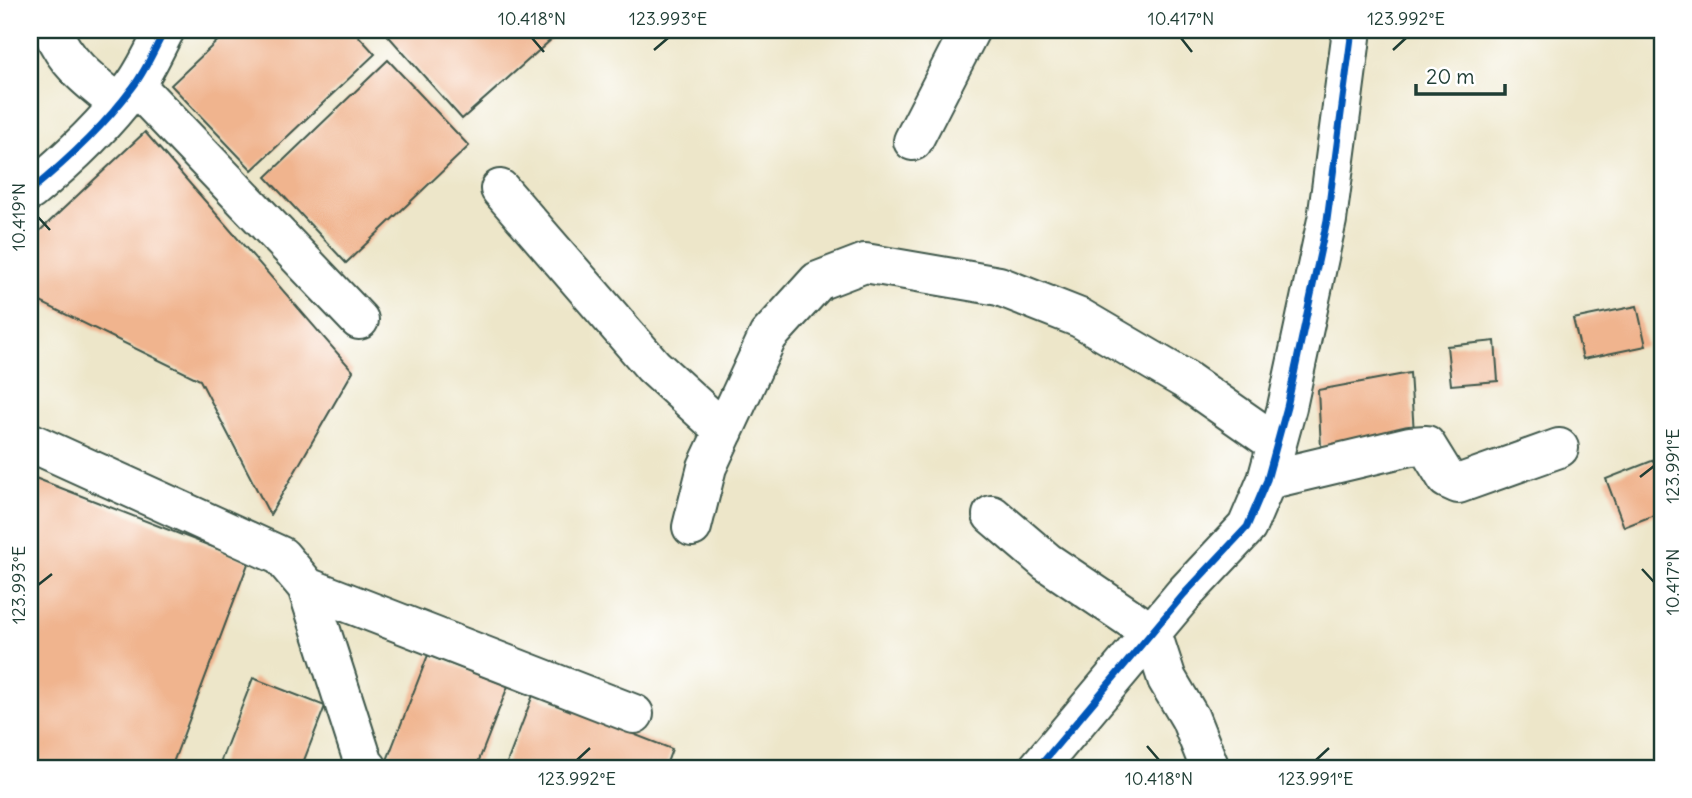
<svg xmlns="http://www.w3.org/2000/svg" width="1692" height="798" font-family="Delius,sans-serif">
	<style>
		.building { fill: #f0b48e }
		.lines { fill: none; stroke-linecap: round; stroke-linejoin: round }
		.minor-casing { stroke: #3e564a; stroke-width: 42 }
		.minor { stroke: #fff; stroke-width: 38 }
		.cycleway-casing { stroke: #fff; stroke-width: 11 }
		.cycleway { stroke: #0057b8; stroke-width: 7 }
		.ticks { fill: none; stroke: #1f3d34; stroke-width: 2.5 }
		.neatline { fill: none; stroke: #1f3d34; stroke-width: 2.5 }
		.ticks-label { font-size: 18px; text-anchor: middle; fill: #1f3d34 }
	</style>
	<rect width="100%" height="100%" fill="#fff"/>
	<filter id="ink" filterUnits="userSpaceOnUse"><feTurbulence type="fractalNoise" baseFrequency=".0143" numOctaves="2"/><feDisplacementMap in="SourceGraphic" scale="14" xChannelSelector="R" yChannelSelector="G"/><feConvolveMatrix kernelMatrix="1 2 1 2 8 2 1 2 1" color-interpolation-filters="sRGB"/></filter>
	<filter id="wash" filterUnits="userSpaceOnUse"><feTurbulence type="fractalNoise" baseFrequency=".00686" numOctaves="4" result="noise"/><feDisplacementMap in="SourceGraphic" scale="28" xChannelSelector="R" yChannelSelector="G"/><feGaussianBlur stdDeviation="1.57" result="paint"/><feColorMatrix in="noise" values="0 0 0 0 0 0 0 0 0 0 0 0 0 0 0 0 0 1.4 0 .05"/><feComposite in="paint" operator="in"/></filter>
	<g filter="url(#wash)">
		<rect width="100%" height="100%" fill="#ede6c9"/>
		<g id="blocks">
			<path class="building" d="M229,30h124l22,24 -123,116 -81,-85z
				M383,30h174l-6,5 2,3 -91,81z
				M388,60l81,86 -123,117 -80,-86z
				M145,132l208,239 -83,144 -70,-135 -170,-83v-57z
				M1637,306l9,40 -63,13 -10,-40z
				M1495,341l3,40 -47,4 -4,-39z
				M1410,373l4,60 -93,14 -3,-57z
				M1662,457v55l-38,15 -18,-48z
				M30,476l219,85 -78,207h-141z
				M428,655l80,31 -32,82h-92z
				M253,678l72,28 -24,62h-83z
				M533,695l139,54 -7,19h-160z"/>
		</g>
	</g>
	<g filter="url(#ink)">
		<use href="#blocks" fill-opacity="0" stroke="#3e564a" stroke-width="2"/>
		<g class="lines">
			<g class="minor-casing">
				<path id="minor" d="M52,30c14,34 39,52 67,74
					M135,85l224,235
					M913,141l57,-111
					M500,189l153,177 71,65
					M30,191c38,-31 74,-65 103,-104 13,-17 22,-39 32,-57
					M30,442l251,114 26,31 327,127
					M1267,480l143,-34 16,-1 21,34 11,5 101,-36
					M992,515l55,47 105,71 15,46 23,39 20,50
					M692,527l15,-60 61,-131 50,-55 47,-18 134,23 81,32 104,61 93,65
					M307,587l57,177 4,4
					M1038,768l146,-174 63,-67 20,-47 20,-73 40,-187 25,-190"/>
			</g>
			<use href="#minor" class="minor"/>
			<g class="cycleway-casing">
				<path id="cycleway" d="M30,191c38,-31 74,-65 103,-104 13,-17 22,-39 32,-57
					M1038,768l146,-174 63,-67 20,-47 20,-73 40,-187 25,-190"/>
			</g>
			<use href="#cycleway" class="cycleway"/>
		</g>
	</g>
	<path class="ticks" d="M532,38l12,14M1181,38l11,14M654,50l14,-12M1393,50l13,-12M38,217l12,13M1640,477l14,-11M1642,569l12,13M38,585l14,-11M1147,746l12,14M577,760l13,-12M1316,760l13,-12"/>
	<rect width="1692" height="798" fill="none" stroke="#fff" stroke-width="77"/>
	<path d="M1416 84v10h89v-10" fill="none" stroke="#1f3d34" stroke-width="3.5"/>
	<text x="1426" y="84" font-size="21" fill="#1f3d34" stroke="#ffffff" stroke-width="5" paint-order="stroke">20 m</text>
	<rect x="38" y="38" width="1616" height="722" class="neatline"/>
	<g class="ticks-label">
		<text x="532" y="25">10.418°N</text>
		<text x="668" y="25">123.993°E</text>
		<text x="1181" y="25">10.417°N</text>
		<text x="1406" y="25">123.992°E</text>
		<text transform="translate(19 217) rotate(-90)" y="6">10.419°N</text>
		<text transform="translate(1673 466) rotate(-90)" y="6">123.991°E</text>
		<text transform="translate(1673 582) rotate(-90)" y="6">10.417°N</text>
		<text transform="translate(19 585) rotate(-90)" y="6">123.993°E</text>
		<text x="577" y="785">123.992°E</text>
		<text x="1159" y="785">10.418°N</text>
		<text x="1316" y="785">123.991°E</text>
	</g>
</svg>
